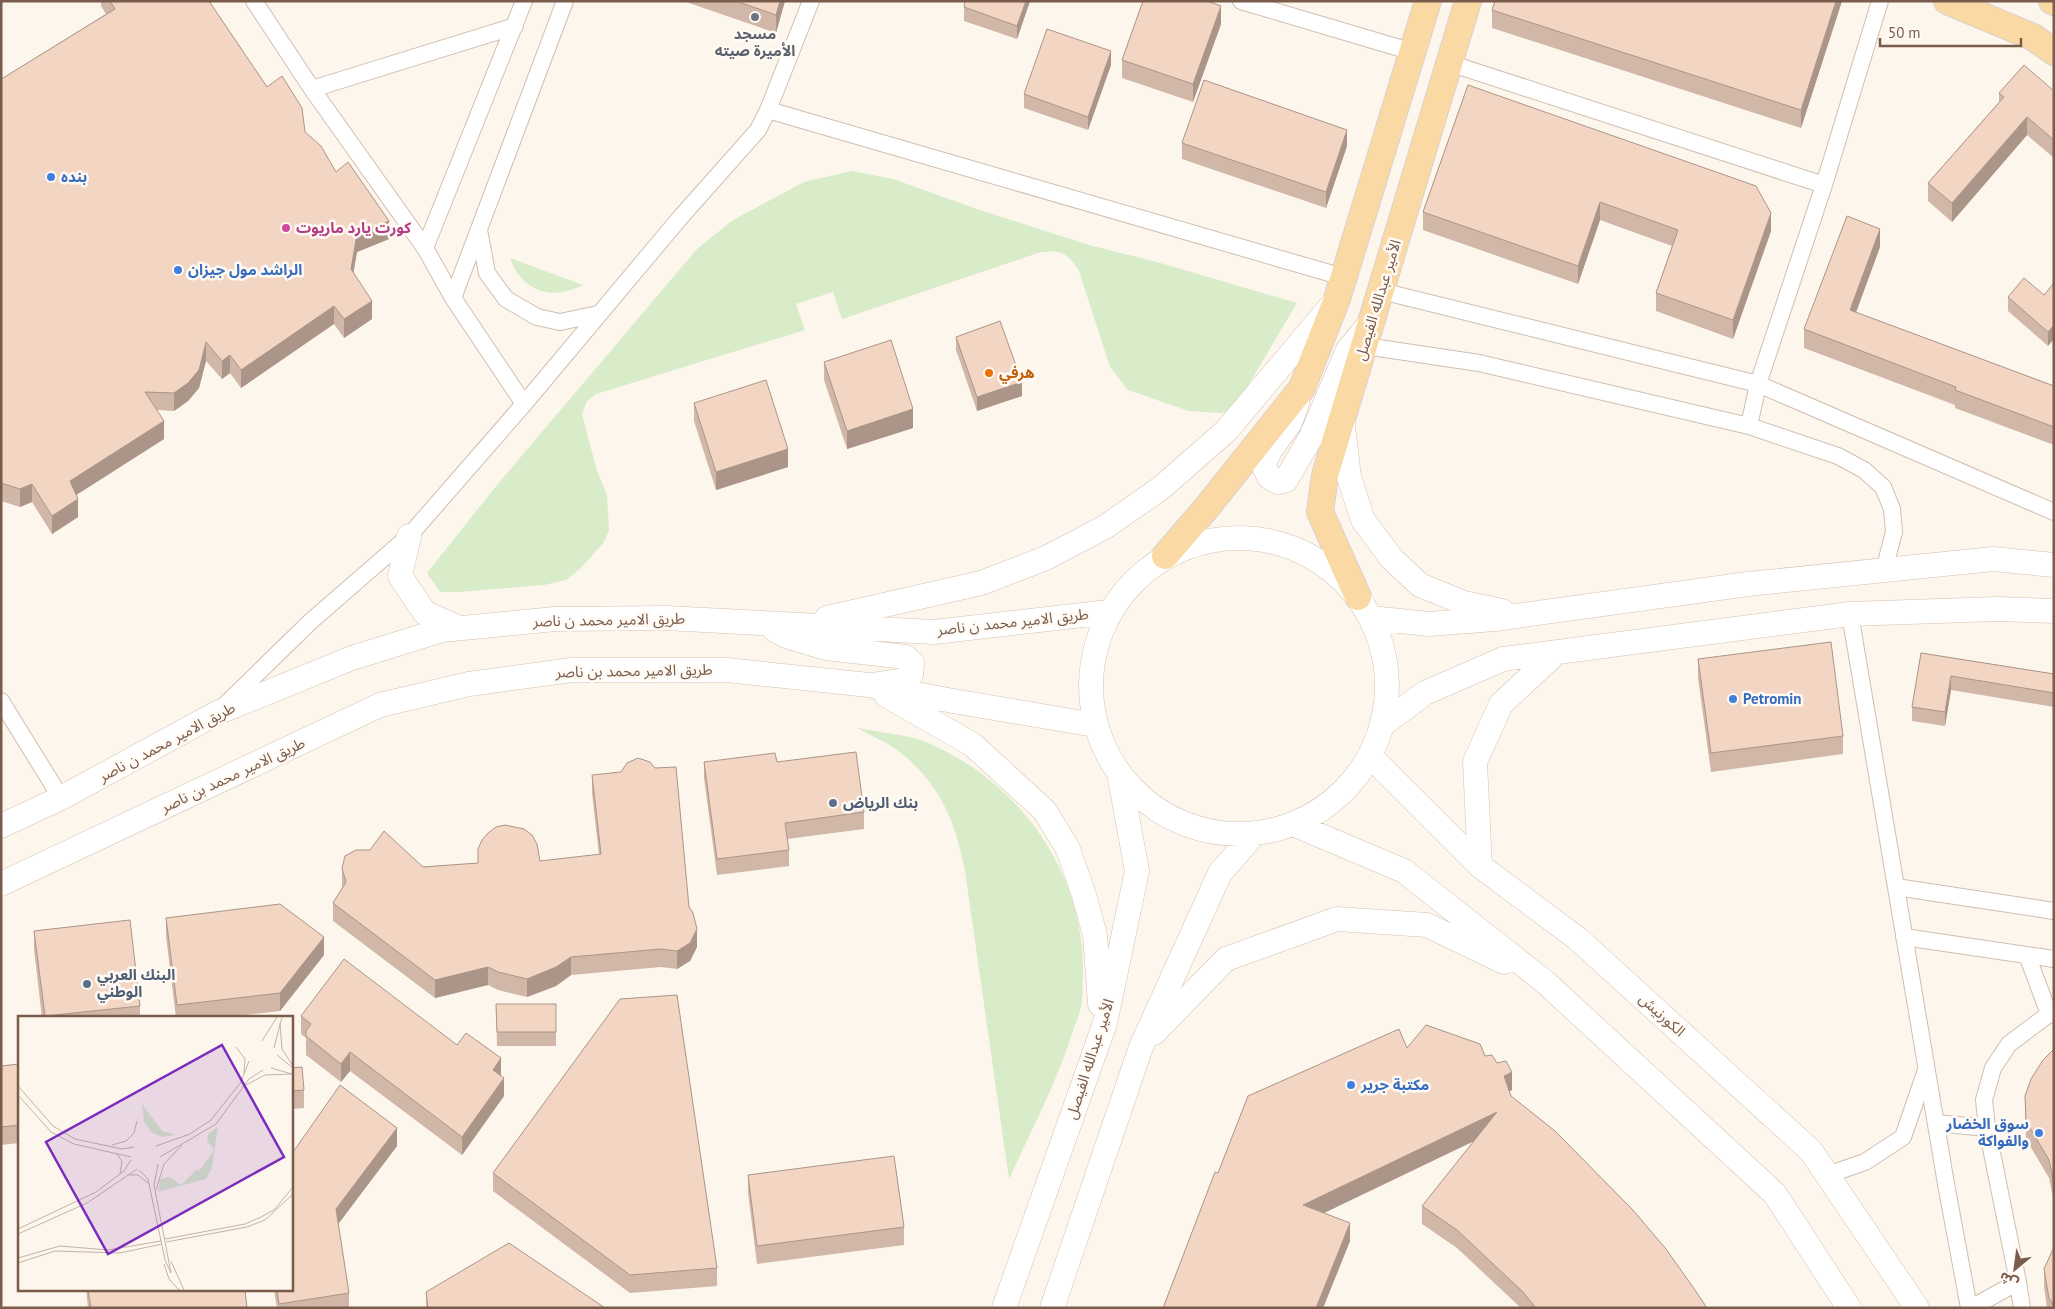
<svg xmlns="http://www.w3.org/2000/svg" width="2055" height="1309" font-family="'PT Sans','Noto Sans Arabic',sans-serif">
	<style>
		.green { fill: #d8ecc9 }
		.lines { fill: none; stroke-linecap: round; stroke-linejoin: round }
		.street-casing { stroke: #d1beb0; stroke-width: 18 }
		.secondary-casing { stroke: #d6c0b0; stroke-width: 25 }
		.primary-casing { stroke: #dad1cd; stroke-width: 28 }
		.street { stroke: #fff; stroke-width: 16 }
		.secondary { stroke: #fff; stroke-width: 24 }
		.primary { stroke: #fbd9a5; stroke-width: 26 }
		.wall { fill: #d1b7a8 }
		.shaded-wall { fill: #aa9588 }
		.building { fill: #f3d5c3; stroke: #aa9588 }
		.worship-dot { fill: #6b7280; stroke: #fffaf3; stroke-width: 2 }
		.shop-dot { fill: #3f7fe0; stroke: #fffaf3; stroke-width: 2 }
		.hotel-dot { fill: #d1479c; stroke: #fffaf3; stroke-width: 2 }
		.food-dot { fill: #e8710a; stroke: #fffaf3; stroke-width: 2 }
		.service-dot { fill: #5c6f8a; stroke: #fffaf3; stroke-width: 2 }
		.labels { text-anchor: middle; stroke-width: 5; stroke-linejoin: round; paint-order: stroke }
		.worship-label { font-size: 15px; font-weight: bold; fill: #5b616d; stroke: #fffaf3 }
		.shop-label { font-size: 15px; font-weight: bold; fill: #366cbe; stroke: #fffaf3; text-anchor: start }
		.hotel-label { font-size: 15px; font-weight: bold; fill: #b23c85; stroke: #fffaf3; text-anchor: start }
		.street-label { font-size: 15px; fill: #7a5c4d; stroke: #fffaf3 }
		.food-label { font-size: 15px; font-weight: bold; fill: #c56008; stroke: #fffaf3; text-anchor: start }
		.service-label { font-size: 15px; font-weight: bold; fill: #4e5e75; stroke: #fffaf3; text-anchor: start }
		.inset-road { fill: none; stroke: #c5b3a7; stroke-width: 1 }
		.view { fill: #7b2cbf; fill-opacity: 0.15; stroke: #7b2cbf; stroke-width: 2.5 }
		.inset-edge { fill: none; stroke: #7a5c4d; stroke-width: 2.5 }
	</style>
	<rect width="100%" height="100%" fill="#fdf6ec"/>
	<path class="green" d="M852,171l41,8 81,29 115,37 68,17 140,41 -64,108 -13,2 -31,-2 -61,-21 -18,-23 -31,-96c-12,-19 -17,-21 -38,-19l-199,67 -9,-27 -37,12 9,26 -209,64 -9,7 -5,13 15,57 10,24 2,35 -5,12 -23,26 -15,12 -22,5 -85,7h-19l-13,-19 70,-88 200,-236 36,-29 71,-38z
		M510,258l73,27c-31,16 -61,7 -73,-27z
		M858,728c20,4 52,7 70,15 92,39 157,130 155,231 -1,9 0,18 -1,27 -1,11 -7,22 -10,33 -16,50 -41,97 -63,145l-44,-308c-10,-50 -24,-85 -64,-118 -12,-10 -30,-17 -43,-25z"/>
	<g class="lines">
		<g class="street-casing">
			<path id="street" d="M254,1l58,88 113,159 28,50 71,106
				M1241,1l172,51
				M1449,63l375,122
				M312,89l203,-63
				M768,110l575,167
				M479,230l8,43 19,26 31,18 23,5 38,-8
				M425,248l99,-247
				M1381,291l377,93 296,128
				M453,298l112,-297
				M1365,346l114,17 270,63 89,30 26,14 19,17 9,22 2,23 -10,38
				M1749,426l9,-42 66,-199 56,-184
				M1850,614l96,570 23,124
				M1,701l60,97
				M225,705l85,-83 99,-86 115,-132 155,-185 79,-89 10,-20 43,-109
				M1896,887l158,24
				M1904,937l150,22
				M2027,955l22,59 5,1
				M1936,1123l51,5 31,154 -47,26
				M1987,1128l-3,-28 9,-32 16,-24 40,-30
				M1827,1175l38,-13 38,-25 23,-67
				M2018,1282l4,26"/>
		</g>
		<g class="secondary-casing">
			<path id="secondary" d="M1297,403l-7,20 -19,26 -8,15 6,13 9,5 8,-2 25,-43 37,-87 22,-27
				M1342,419l7,58 14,43 29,39 28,26 44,18 38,8
				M409,536l-9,40 25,37 35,15
				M1091 686a148 148 0 1 1 296 0a148 148 0 1 1-296 0Z
				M827,618l154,-35 65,-25 59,-31 56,-39 65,-57 105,-125
				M1371,618l58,6 66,-5 253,-35 245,-25 61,6
				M775,630l11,6 40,12 80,9 6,6 -1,12 -7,5 -26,4
				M886,695l87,50 72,66 23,38 16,46 11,40 5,69
				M1382,725l43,-32 78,-34 347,-45 147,-5 57,2
				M1370,756l110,110 98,73 233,212 106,157
				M1293,824l111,47 141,111 230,212 74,114
				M1,826l60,-28 156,-85 135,-55 90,-28 113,-11 111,-1 268,14 175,-20
				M1480,866l-5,-104 26,-58 55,-51
				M1,884l379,-179 89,-21 103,-14h155l142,15 84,16 142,24
				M1154,1033l72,-74 111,-40 90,6 77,37
				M1004,1308l101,-285 32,-152 -18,-98
				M1052,1308l89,-261 79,-174 34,-39"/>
		</g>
		<g class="primary-casing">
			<path id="primary" d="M1947,1l86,36 21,15
				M2052,1l2,1
				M1165,556l43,-50 94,-118 35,-89 91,-298
				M1358,597l-38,-85 5,-37 143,-474"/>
		</g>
		<use href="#street" class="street"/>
		<use href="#secondary" class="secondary"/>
		<use href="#primary" class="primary"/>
	</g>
	<path class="wall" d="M101,1h108l58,86 38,45 84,107 -32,13 -4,21 19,46 -28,19 -10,-14 -93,64 -11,-15 -8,6 -16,-18 -7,27 -11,13 -14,10 -17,-1 7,29 -88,56 2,22 -26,17 -20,-32 -12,5 -19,-6v-423h2l103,-64 -5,-8z
		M683,1h102l-9,32z
		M965,1h65l-13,38 -53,-18v-14z
		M1495,1h347l-41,127 -309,-100v-18z
		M1221,24l-28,78 -71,-24v-18z
		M1111,65l-23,65 -64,-22v-14z
		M1468,85l303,146 -38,108 -77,-28v-18l16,-47 -72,-26 -22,64 -155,-54v-18z
		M2054,91v67l-27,-23 -75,87 -24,-21v-18l71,-81v-9z
		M1182,143l165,3 -21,62 -144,-49z
		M1880,247l-24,66 198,73v59l-99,-37v-3l-151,-57v-19z
		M2054,283l-6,63 -40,-35v-14l36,-2z
		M956,337l66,59 -45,15 -21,-61z
		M824,362l89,66 -66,21 -23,-69z
		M694,403l94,64 -72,23 -22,-69z
		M1921,653l133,21v33l-103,-17 -6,36 -33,-5v-14z
		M1698,659l145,77v18l-132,18 -13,-94z
		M704,762l160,50v17l-77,10 2,11v16l-72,9 -13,-97z
		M592,775l97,132 8,40 -7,14 -13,8 -16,-2 -90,8 -15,11 -29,11 -29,-7 -10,-5 -53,13 -102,-77v-18l9,-15v-20l81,-1 55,-4 62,-2 59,-6 -7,-62z
		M166,918l158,37 -44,56 -60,7h-44l-10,-82z
		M34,931l106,75v12h-98l-8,-69z
		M496,1004h60v42h-59z
		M301,1016l200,60 3,20 -42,59 -112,-84 -9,11 -35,-27v-17l-5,-4z
		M1407,1048l78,8 27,34 -3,1 2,5 196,212h-186l-64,-60 -35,-24v-18l52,-65 -150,72 26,28 -27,67h-160l55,-135z
		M2054,1049v152l-5,-23 -23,-39 -1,-25v-18z
		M19,1064v79l-18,2v-79z
		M291,1068l13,22v18l-12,1 -1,1z
		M397,1146l-59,78 11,69v15h-72l-3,-18h17v-135z
		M493,1173l224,95v18l-87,7 -137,-102z
		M748,1175l156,52v18l-147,19 -9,-71z
		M2054,1247v61h-7l-3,-21v-18z
		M86,1290h159l2,18h-159z
		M426,1292l179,16h-179z"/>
	<path class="shaded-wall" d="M780,1h5l-9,32v-18z
		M1026,1h4l-13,38v-13z
		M1836,1h6l-41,127v-18z
		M1221,6v18l-28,78v-18z
		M1111,51v14l-23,65v-13z
		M2027,117v18l-75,87v-19z
		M1347,130v16l-21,62v-16z
		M1600,202v18l-22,64v-18z
		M1771,213v18l-38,108v-19z
		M389,221v18l-32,13 -6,35v-18l6,-35z
		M1880,229v18l-30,81v-18z
		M372,301v18l-28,19v-19z
		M334,306v18l-93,64v-18z
		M2054,325v14l-6,7v-14z
		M206,342v19l-7,27 -11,13 -14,10v-18z
		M230,355v18l-8,6v-18z
		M1022,382v14l-45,15v-14z
		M913,409v19l-66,21v-18z
		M164,421v18l-94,60v-18z
		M788,449v18l-72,23v-18z
		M32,484v18l-12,5v-18z
		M78,499v18l-26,17v-18z
		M1951,676v14l-6,36v-14z
		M697,929v18l-7,14 -13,8v-18z
		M324,937v18l-44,56v-18z
		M571,957v18l-15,11 -29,11v-18z
		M488,967v18l-53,13v-18z
		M350,1052v19l-9,11v-18z
		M501,1058v19l-8,-7z
		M1512,1072v18l-8,4v-18z
		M504,1078v18l-42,59v-18z
		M292,1091v18l-1,1v-18z
		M1497,1112v18l-194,93v-18z
		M397,1128v18l-61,81v-18z
		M1350,1223v18l-27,67h-7z"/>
	<path class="building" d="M110,1h99l58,86 15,-11 20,32 3,24 16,14 15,26 12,-10 41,59 -32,13 -6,35 21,32 -28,18 -10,-13 -93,64 -11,-15 -8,6 -16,-19 -7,28 -11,13 -14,10 -29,-1 19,29 -94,60 8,18 -26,17 -20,-32 -12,5 -19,-6v-405h2l112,-69z
		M736,1h44l-4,14z
		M965,1h61l-9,25 -53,-19z
		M1143,1h64l14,5 -28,78 -71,-24z
		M1495,1h341l-35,109 -309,-100z
		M1047,29l64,22 -23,66 -64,-23z
		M2024,65l30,26v49l-27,-23 -75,86 -24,-20 76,-86 -5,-4z
		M1204,80l143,50 -21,62 -144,-49z
		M1468,85l288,101 15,27 -38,107 -77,-27 22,-63 -78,-28 -22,64 -155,-54z
		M1847,216l33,13 -30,81 204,76v41l-99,-37 1,-3 -152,-58z
		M2024,278l20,17 10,-12v42l-6,7 -40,-35z
		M1000,321l22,61 -45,15 -21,-60z
		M891,340l22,69 -66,22 -23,-69z
		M766,380l22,69 -72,23 -22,-69z
		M1831,642l12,94 -132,17 -13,-94z
		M1921,653l133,21v19l-103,-17 -6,36 -33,-5z
		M856,752l8,60 -79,11 4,27 -72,9 -13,-97 71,-9 2,9z
		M638,758l12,4 5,6 21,-1 13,140 4,6 4,16 -7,14 -13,8 -16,-2 -90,8 -15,10 -29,12 -29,-7 -10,-5 -53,13 -102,-77 13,-21 -4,-14 3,-12 11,-6h14l14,-19 39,36 55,-4v-14l4,-9 6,-7 8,-6 9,-2 19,4 8,6 5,9 3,17 61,-7 -9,-79 29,-3 6,-9z
		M280,904l44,33 -44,56 -103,12 -11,-87z
		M130,920l10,86 -95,10 -11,-85z
		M344,959l113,86 9,-12 35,25 -8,12 11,8 -42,59 -112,-85 -9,12 -35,-28v-5l5,-7 -10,-8z
		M677,995l40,273 -87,7 -137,-102 127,-174z
		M496,1004h60v28h-59z
		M1426,1025l54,19 5,12 7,-1 5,8 9,-2 6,11 -8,4 7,20 44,35 77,78 34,40 29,41 12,18h-171l-13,-16 -66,-62 -35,-24 75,-94 -194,93 47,18 -34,85h-153l52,-136 3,1 30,-77 151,-67 8,19z
		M2054,1049v134l-5,-23 -23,-39 -1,-25 6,-17 12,-19z
		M19,1064v61l-18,2v-61z
		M302,1067l2,23 -12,1 -1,1v-24z
		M340,1085l57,43 -61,81 13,84 -70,11 -2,-14h14v-135z
		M894,1156l10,71 -147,19 -9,-71z
		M509,1243l96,65h-177l-2,-16z
		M2054,1247v59l-5,-8 -5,-29z
		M88,1290h157l2,18h-156z"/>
	<circle class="worship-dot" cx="755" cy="17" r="5"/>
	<g class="shop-dot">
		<circle cx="51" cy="177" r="5"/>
		<circle cx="178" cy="270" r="5"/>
		<circle cx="1733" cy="699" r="5"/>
		<circle cx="1351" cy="1085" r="5"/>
		<circle cx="2039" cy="1133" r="5"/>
	</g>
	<circle class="hotel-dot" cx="286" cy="228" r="5"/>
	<circle class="food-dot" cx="989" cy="373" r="5"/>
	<g class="service-dot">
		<circle cx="833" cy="803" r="5"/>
		<circle cx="87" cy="984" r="5"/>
	</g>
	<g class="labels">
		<g class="worship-label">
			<text x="755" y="39">مسجد<tspan x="755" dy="17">الأميرة صيته</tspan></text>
		</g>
		<g class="shop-label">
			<text x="61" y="182">بنده</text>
			<text x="188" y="275">الراشد مول جيزان</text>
			<text x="1743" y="704">Petromin</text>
			<text x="1361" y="1090">مكتبة جرير</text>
			<text x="2029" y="1129" text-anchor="end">سوق الخضار<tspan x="2029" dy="17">والفواكة</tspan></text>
		</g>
		<g class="hotel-label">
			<text x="296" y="233">كورت يارد ماريوت</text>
		</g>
		<g class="street-label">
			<text transform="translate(1378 300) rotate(-73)" y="5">الأمير عبدالله الفيصل</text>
			<text transform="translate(609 620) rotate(-1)" y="5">طريق الامير محمد ن ناصر</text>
			<text transform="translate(1013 622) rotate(-6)" y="5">طريق الامير محمد ن ناصر</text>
			<text transform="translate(634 671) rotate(-1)" y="5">طريق الامير محمد بن ناصر</text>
			<text transform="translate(167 742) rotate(-28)" y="5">طريق الامير محمد ن ناصر</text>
			<text transform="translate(233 775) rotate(-25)" y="5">طريق الامير محمد بن ناصر</text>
			<text transform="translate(1662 1015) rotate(42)" y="5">الكورنيش</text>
			<text transform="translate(1090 1059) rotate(-72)" y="5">الأمير عبدالله الفيصل</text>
		</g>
		<g class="food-label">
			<text x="999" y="378">هرفي</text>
		</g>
		<g class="service-label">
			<text x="843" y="808">بنك الرياض</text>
			<text x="97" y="980">البنك العربي<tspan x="97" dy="17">الوطني</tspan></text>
		</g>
	</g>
	<g transform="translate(18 1016)">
		<rect width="275" height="275" fill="#fdf6ec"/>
		<path d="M124,88l20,27 14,4 -14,2 -11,-5 -7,-10zM200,111l-6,41 -6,11 -48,13 2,-13 9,-2 12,8 16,-16 2,2 15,-21 -7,-10 1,-6z" fill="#d8ecc9"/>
		<path class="inset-road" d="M262,7l2,26 11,17M244,25l15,-24M218,31l9,12 -1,14M256,32l8,-31M259,39l16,13M253,52l21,6M228,69l19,-10 28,-1M0,70l35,40 22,13 47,10 12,-2M0,79l33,37 23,12 57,13M94,129l14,-4 8,-8 3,-12M138,130l34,-12 21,-14 30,-38 8,-21M98,137l6,8 -2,13M142,141l56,-33 33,-45 14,-9M121,154l9,9 17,81 6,13 -17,-88 4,-21M111,159h9l10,8M138,174l8,-26 18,-19M0,213l78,-37 28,-21 7,-11M0,218l69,-31 50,-34M147,223l80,-15 16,-7 14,-8 18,-22M148,226l81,-15 18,-7 28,-26M0,242l42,-12 48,4 53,-9M153,245l13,29M0,247l37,-12 65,2 42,-9M146,248l5,15 10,11"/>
		<path class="view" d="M204,29l62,112 -176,97 -62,-112z"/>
		<rect width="275" height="275" class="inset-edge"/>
	</g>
	<rect width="2055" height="1309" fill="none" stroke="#7a5c4d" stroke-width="5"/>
	<g transform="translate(2015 1269) rotate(209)" stroke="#fffaf3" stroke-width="4" paint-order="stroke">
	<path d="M0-4L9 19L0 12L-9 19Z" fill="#7a5c4d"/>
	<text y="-8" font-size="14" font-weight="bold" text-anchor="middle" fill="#7a5c4d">ش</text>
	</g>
	<path d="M1880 38v8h141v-8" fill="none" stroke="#7a5c4d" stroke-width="2.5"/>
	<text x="1888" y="38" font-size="15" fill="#7a5c4d" stroke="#fffaf3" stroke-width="4" paint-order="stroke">50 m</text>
</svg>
